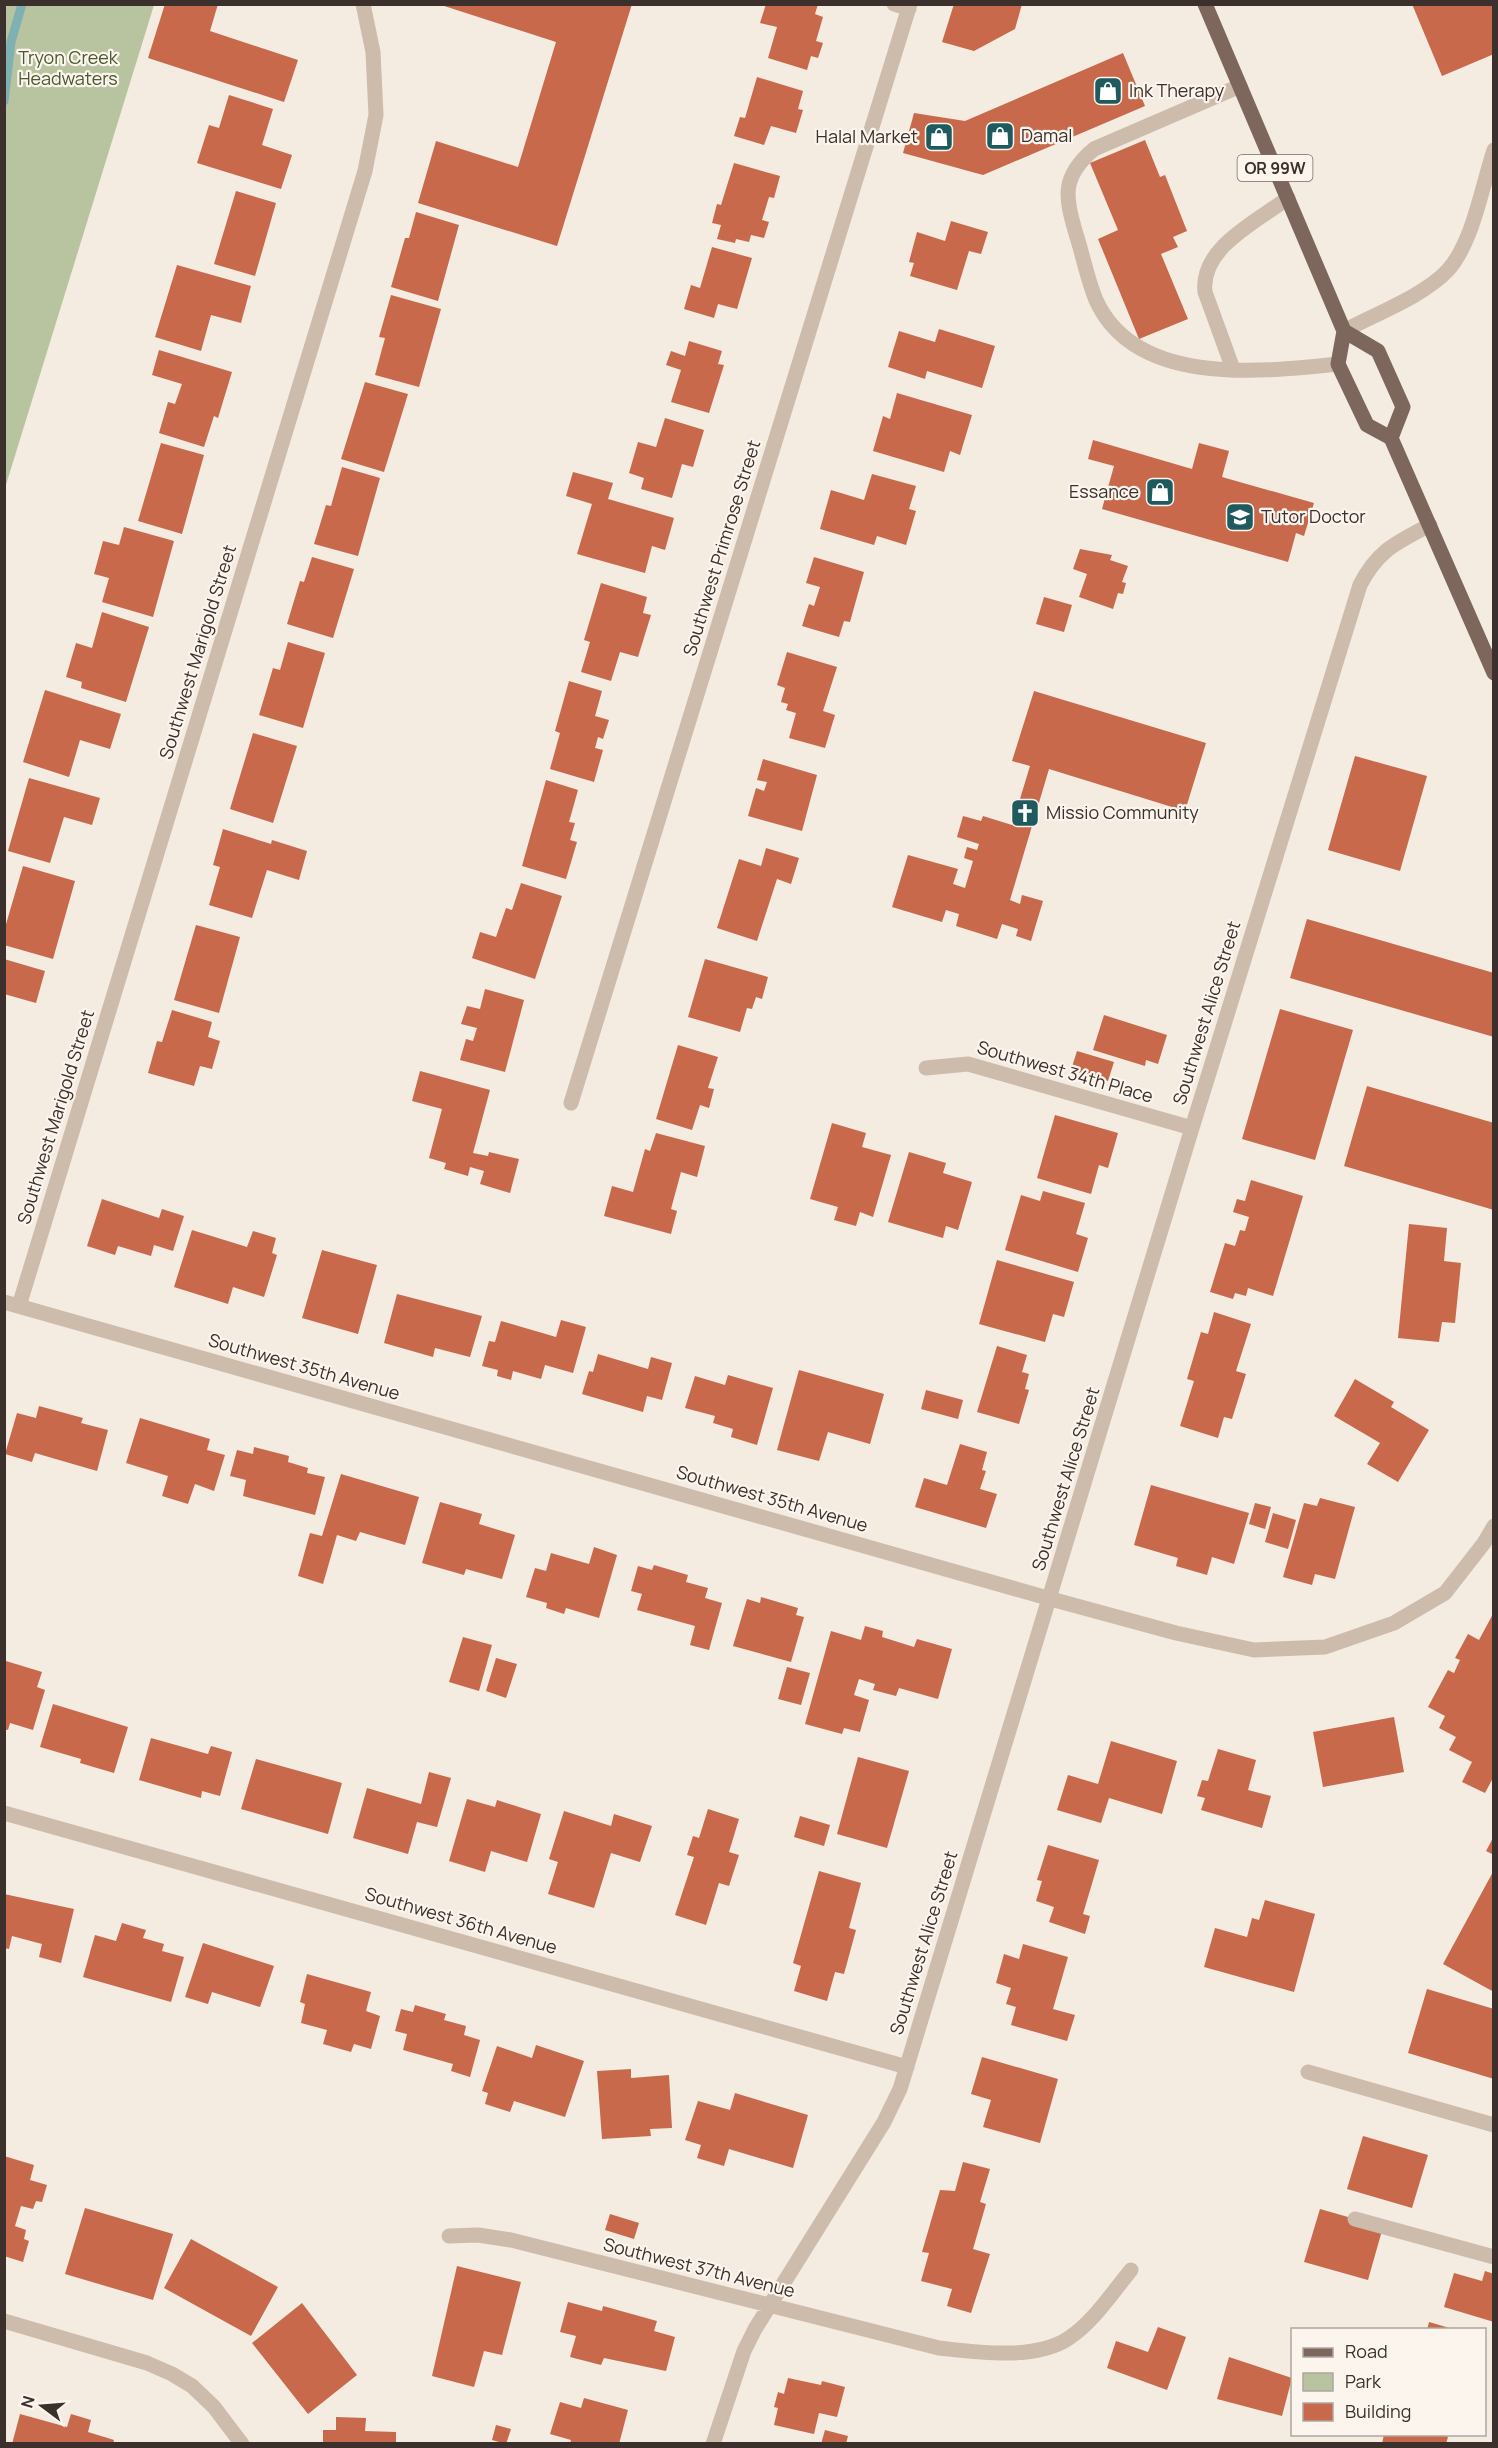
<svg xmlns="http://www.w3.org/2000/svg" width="1498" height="2448" font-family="Manrope,sans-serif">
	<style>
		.green { fill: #b8c4a0 }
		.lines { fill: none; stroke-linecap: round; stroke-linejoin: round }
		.stream { stroke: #7fb0b2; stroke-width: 9 }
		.building { fill: #c8694b }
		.path { stroke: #b9a596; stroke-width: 4; stroke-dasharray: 3 3; stroke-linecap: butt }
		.minor { stroke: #cdbbac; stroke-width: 15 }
		.major { stroke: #7d675c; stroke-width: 15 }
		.labels { text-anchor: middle; stroke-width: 4.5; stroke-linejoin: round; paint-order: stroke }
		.shield { fill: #fbf5ee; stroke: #756b66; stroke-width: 1.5 }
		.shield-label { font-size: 16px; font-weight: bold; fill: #3b302b }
		.park-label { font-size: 18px; fill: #4a5a2e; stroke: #fbf5ee }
		.poi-label { font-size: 18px; fill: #3b302b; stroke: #fbf5ee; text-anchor: start }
		.street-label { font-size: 18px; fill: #3b302b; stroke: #fbf5ee }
	</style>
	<rect width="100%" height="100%" fill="#f4ebe1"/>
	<path class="green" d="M5,4l149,1 -149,483 -1,-483z"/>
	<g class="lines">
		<path class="stream" d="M4,101l7,-59 11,-38"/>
	</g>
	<path class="building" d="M165,4h53l-8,27 88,29 -14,42 -136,-44z
		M438,4h194l-75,242 -139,-43 18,-62 82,26 38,-125z
		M766,4h52l-3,10 8,3 -7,24 7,2 -5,15 -7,-2 -4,14 -39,-12 9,-31 -17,-4z
		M954,4h68l-7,25 -41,22 -32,-9z
		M1412,4h82v50l-52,22z
		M1123,53l22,53 -162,69 -80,-22 11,-40 51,8z
		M757,77l46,14 -5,18 5,1 -7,23 -25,-7 -7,19 -30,-9 6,-19 5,1z
		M229,95l44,14 -11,36 30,10 -11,34 -84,-26 12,-38 10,3z
		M1145,140l15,37 5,-2 22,56 -14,6 5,10 -17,7 27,65 -49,20 -41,-100 20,-9 -28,-67z
		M734,163l46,13 -6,22 -5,-1 -7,23 7,2 -5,16 -13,-3 -2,7 -13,-3 -1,4 -18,-4 4,-14 -9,-2 5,-19 4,1z
		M236,191l40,12 -21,73 -41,-12z
		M416,212l43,13 -21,76 -47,-14 14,-49h4z
		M951,221l37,11 -7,22 -12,-3 -12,39 -47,-14 4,-13 -5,-1 8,-30 28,9z
		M712,247l40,11 -15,51 -19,-5 -4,14 -30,-9 7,-24 9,3z
		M177,265l74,21 -10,37 -30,-8 -10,36 -46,-14z
		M391,295l50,14 -22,78 -44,-12 10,-37 -6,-1z
		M939,329l56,17 -13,42 -55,-17 -2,8 -37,-12 11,-36 36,11z
		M689,341l33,10 -4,13 6,1 -15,48 -38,-11 10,-32 -15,-5 5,-14 14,5z
		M159,350l73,22 -14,46 -4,-2 -10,31 -45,-14 9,-31 7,2 7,-20 -30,-9z
		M365,382l43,12 -24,78 -43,-13z
		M897,393l75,22 -12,40 -10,-4 -6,21 -71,-21 10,-35 7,3z
		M665,418l39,12 -11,37 -11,-3 -10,34 -31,-9 3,-11 -15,-5 9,-31 18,5z
		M1093,440l99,29 7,-26 30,8 -7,26 92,26 -10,33 -8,-3 -8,29 -186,-53 12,-43 -26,-7z
		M161,443l43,12 -22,79 -44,-13z
		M342,467l38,11 -22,78 -44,-12 12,-39 5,1z
		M573,472l40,11 -5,16 66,19 -9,32 -13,-4 -7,27 -68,-19 15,-50 -26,-8z
		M872,474l44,12 -7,23 7,2 -10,34 -29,-9 -3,9 -54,-16 11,-39 33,10z
		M124,527l50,14 -21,76 -51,-15 7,-24 -15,-4 9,-33 16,4z
		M1080,549l32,6 -2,5 18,6 -6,16 4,1 -3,11 -5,-1 -5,16 -34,-12 8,-23 -14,-5z
		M312,557l42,12 -21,69 -46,-14 13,-43 4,1z
		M814,557l50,15 -14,50 -6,-1 -5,16 -37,-11 7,-22 5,2 6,-19 -14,-4z
		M601,583l46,14 -4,16 8,2 -13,42 -18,-5 -9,29 -30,-9 9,-30 -6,-2z
		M1044,597l28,8 -8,27 -28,-8z
		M102,612l47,15 -23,75 -45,-14 1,-6 -16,-5 10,-34 16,5z
		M288,642l37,11 -22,75 -44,-13 14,-47 7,2z
		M787,652l50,15 -14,44 12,4 -10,33 -36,-10 7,-25 -10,-3 2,-6 -7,-2 4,-14 -8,-3z
		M569,681l33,10 -7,25 14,4 -6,19 -5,-2 -3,11 8,2 -9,32 -44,-13 10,-36 -5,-2z
		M45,690l76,24 -11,35 -30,-9 -11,37 -46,-15z
		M1034,691l172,52 -21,68 -136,-42 -39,131 10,4 2,-9 21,6 -12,40 -15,-5 2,-7 -16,-5 -5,15 -41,-13 3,-12 -13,-4 -4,12 -50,-15 16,-52 50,14 -5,15 12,4 8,-27 -9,-3 3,-11 10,3 2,-6 -22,-7 6,-21 18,5 2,-5 29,9 18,-59 -18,-5z
		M253,733l44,13 -24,77 -43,-14z
		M1355,756l72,20 -27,95 -72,-21z
		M763,759l54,16 -15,56 -54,-15 8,-28 8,3 3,-9 -10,-2z
		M29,778l71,20 -8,27 -28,-8 -14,46 -42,-12z
		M546,780l32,10 -9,32 6,1 -5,17 7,2 -11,37 -44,-13z
		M223,829l48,15 1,-4 35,11 -8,29 -32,-10 -15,48 -43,-13 11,-38 -7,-2z
		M766,848l33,10 -8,26 -14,-5 -20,62 -40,-13 22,-69 22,7z
		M23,866l52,15 -22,78 -49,-14v-14z
		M521,883l41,13 -27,83 -63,-21 8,-26 16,5 10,-29 6,2z
		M1307,919l187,54v64l-204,-59z
		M196,925l44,12 -21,76 -45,-13z
		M4,959l41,12 -9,32 -32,-9z
		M705,959l63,18 -6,22 -6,-2 -4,12 -5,-1 -7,24 -52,-15z
		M485,989l39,11 -19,72 -45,-12 6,-21 7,2 4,-13 -16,-4 6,-18 13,3z
		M1280,1009l73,21 -38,130 -73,-21z
		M172,1010l40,12 -4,15 12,4 -8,28 -12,-3 -6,20 -46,-13 9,-32 5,1z
		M1104,1015l63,20 -9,29 -12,-4 -1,6 -52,-16z
		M678,1045l40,12 -10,31 6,1 -5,19 -9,-3 -8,25 -36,-11z
		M1077,1051l37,11 -6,19 -37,-11z
		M420,1071l70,19 -17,63 15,3 1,-4 30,7 -9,34 -30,-9 4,-13 -14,-4 -2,9 -24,-7 2,-6 -17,-5 13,-49 -30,-8z
		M1367,1086l127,37v87l-150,-44z
		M1055,1115l63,18 -10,35 -9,-3 -8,29 -54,-16z
		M832,1123l34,10 -4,14 29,8 -18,62 -13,-5 -4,14 -22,-6 4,-13 -28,-8z
		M656,1133l49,13 -8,31 -16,-5 -10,37 6,2 -6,23 -67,-18 8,-30 21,6 12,-43 5,2z
		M909,1152l37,11 -3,10 29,9 -14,48 -12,-4 -3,12 -55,-16z
		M1251,1180l52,16 -30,100 -25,-8 -2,8 -11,-3 -2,6 -23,-7 15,-49 10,3 5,-16 5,1 4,-14 -16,-5 4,-13 8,2z
		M1043,1191l42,12 -9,31 12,4 -10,34 -73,-22 16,-55 19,6z
		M102,1199l57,19 3,-9 22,7 -11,35 -19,-6 -3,11 -33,-10 -3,9 -28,-9z
		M1409,1224l38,4 -3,33 17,2 -6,60 -13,-1 -3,20 -41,-4z
		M192,1230l55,17 6,-16 23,7 -4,15 5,2 -13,42 -31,-10 -5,17 -54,-17z
		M322,1250l55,15 -19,69 -56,-16z
		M997,1260l77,22 -10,35 -11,-3 -8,28 -66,-18z
		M397,1294l85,22 -12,41 -35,-9 -2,9 -49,-14z
		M1214,1312l37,12 -15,47 10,3 -14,45 -8,-2 -6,21 -38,-12 14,-45 -7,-2 14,-47 7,2z
		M561,1320l25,7 -13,46 -28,-8 -4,14 -28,-8 -2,9 -14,-4 1,-6 -16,-4 7,-25 6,1 6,-21 55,16z
		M997,1346l30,9 -5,17 7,2 -4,15 4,1 -10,34 -42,-12z
		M598,1354l50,15 3,-12 21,6 -10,37 -15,-4 -4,16 -61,-18 7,-23 4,1z
		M799,1370l85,24 -14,50 -42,-12 -9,29 -42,-11z
		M728,1375l45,13 -16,57 -26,-8 2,-8 -20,-6 2,-7 -30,-8 10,-32 30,9z
		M1355,1379l39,23 -3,5 38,23 -31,52 -31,-18 13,-21 -46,-27z
		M926,1390l37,10 -5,19 -37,-10z
		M39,1406l44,12 -2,5 27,7 -11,41 -62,-18 -3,9 -27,-8 12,-41 19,5z
		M140,1418l70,21 -3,11 18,5 -11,36 -19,-7 -7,20 -26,-8 6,-20 -42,-13z
		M960,1444l27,8 -5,18 4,1 -6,18 17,5 -11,34 -71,-21 9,-29 23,7z
		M254,1447l35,9 -1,6 20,6 -1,5 18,4 -10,38 -72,-19 3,-16 -16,-4 7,-26 16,4z
		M341,1474l78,23 -14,48 -45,-13 -4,9 -19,-6 -14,49 -25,-8 12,-43 12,3z
		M1151,1485l98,28 -15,51 -22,-7 -5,18 -31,-9 2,-8 -44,-13z
		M1320,1498l35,9 -20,72 -20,-5 -3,11 -29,-8 21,-74 13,3z
		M440,1502l42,12 -3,10 36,11 -13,44 -36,-10 -2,6 -42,-12z
		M1255,1503l16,4 -6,22 -16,-5z
		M1273,1513l23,7 -8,29 -23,-7z
		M594,1547l23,8 -18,63 -33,-10 -2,6 -18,-6 1,-5 -21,-6 9,-29 11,3 5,-18 38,11z
		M654,1565l34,10 -2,7 22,6 -3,10 17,5 -13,47 -19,-5 5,-19 -58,-16 5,-16 -11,-3 7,-25 14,4z
		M761,1597l37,11 -2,7 8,2 -13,45 -58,-16 14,-47 13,4z
		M1494,1612v164l-9,17 -23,-11 10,-20 -23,-12 7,-13 -17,-9 6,-12 -17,-9 20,-37 6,3 6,-13 -5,-2 13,-24 11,6z
		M865,1626l18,5 -1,6 32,10 3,-8 35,10 -14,50 -39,-11 -3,8 -23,-6 2,-6 -16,-5 -5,16 15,5 -9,32 -16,-4 -2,6 -37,-10 26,-93 30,9z
		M463,1637l29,8 -13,46 -30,-9z
		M496,1658l21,6 -11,34 -20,-7z
		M6,1661l36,11 -5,15 8,3 -12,40 -23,-7 -2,7 -4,-1z
		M787,1667l23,6 -9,32 -23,-6z
		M53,1704l75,23 -14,46 -34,-10 1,-4 -41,-12z
		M1394,1717l10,55 -81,15 -10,-55z
		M151,1738l57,16 3,-8 21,6 -12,44 -18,-5 -1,7 -62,-18z
		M1111,1741l66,20 -15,53 -53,-16 -8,25 -44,-13 11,-35 30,9z
		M1218,1749l38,11 -8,30 23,6 -9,32 -61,-18 4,-12 -8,-2 5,-16 6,1z
		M858,1757l51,14 -22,77 -50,-14z
		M256,1759l86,24 -14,51 -87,-25z
		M429,1772l22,6 -14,49 -20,-5 -9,32 -55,-16 14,-50 54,16z
		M467,1799l28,8 2,-7 44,14 -14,48 -36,-11 -6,21 -36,-11z
		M708,1809l31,10 -10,33 10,3 -10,31 -10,-3 -13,42 -31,-10 19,-58 -7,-2 6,-19 6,2z
		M564,1811l47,15 3,-12 38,12 -12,36 -29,-9 -17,55 -46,-14 10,-32 -9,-3z
		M800,1816l30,9 -6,21 -30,-9z
		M1494,1836v19l-8,-4z
		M1048,1845l51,15 -16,54 7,2 -5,18 -36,-12 5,-15 -18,-6 6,-20 -5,-1z
		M1494,1870v122l-51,-28z
		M819,1871l42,12 -12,45 7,2 -12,44 -9,-2 -8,29 -33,-10 7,-25 -8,-3z
		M4,1894l70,15 -13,54 -22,-6 3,-13 -30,-8 -3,13 -5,-1z
		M1265,1900l50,14 -21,78 -90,-25 11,-39 32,9 5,-19 7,2z
		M122,1923l24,7 -3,8 21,6 -2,7 22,6 -13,45 -88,-25 12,-42 21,6z
		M203,1943l71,23 -14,41 -48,-15 -4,12 -23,-7z
		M1023,1944l45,13 -15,52 22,6 -8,26 -56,-16 5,-18 -10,-3 5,-16 -15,-5 8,-29 15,5z
		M307,1974l64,18 -5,19 14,5 -9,33 -17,-5 -3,8 -28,-8 4,-14 -26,-7 4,-19 -5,-2z
		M1427,1989l67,20v70l-86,-26z
		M415,2005l31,9 -2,6 22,6 -2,9 16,5 -10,37 -19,-6 2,-7 -50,-14 4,-16 -12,-3 6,-22 12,3z
		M536,2045l48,16 -19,56 -51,-16 -4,11 -25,-8 3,-11 -6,-2 15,-45 35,12z
		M982,2057l76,22 -18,64 -57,-16 8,-27 -20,-6z
		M631,2069v9l38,-3 3,53 -22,1 1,7 -49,3 -5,-68z
		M735,2093l73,22 -15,53 -64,-19 -5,17 -27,-8 4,-13 -16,-5 13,-39 32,9z
		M1363,2136l65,19 -16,53 -65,-19z
		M4,2156l30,9 -4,15 17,5 -5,17 -6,-1 -3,8 -12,-3 -6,20 11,4 -2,9 5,2 -6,21 -19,-6z
		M963,2162l27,7 -10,33 6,2 -13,45 17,5 -19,59 -24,-7 5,-17 -31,-8 8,-28 -7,-1 18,-62 15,1z
		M85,2208l88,26 -20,66 -88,-26z
		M1320,2209l63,18 -15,53 -64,-18z
		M610,2214l29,9 -5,16 -29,-9z
		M191,2239l87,48 -27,49 -87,-48z
		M457,2266l64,16 -19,73 -18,-4 -10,36 -42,-11z
		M1485,2271l9,3v48l-50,-15 10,-34 28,8z
		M568,2302l34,9 1,-5 54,15 -3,10 21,6 -9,34 -62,-13 -3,7 -31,-8 6,-21 -16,-4z
		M302,2303l55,72 -49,39 -56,-71z
		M1429,2322l24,7v1h-26z
		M1158,2327l28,10 -19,53 -60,-22 9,-27 32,11z
		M1229,2357l63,21 -10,38 -65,-17z
		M788,2378l33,7 1,-4 23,6 -8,30 -18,-4 -5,21 -40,-9 4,-17 -4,-1 4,-15 6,2z
		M584,2398l44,12 -9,34h-49l1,-4 -21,-6 10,-32 21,6z
		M20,2414l47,13 4,-13 20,6 -3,12 26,8 -1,4h-101z
		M336,2417l30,1 -1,13 31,1v12h-73v-14h13z
		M496,2425l15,4 -5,15 -14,-4z
		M825,2430l23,6 -2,8h-25z
		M1384,2434h58l6,3 -2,7h-64z"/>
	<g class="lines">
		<path class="path" d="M1345,514l4,-2"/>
		<path class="minor" d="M894,4l15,5
			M1240,86l-146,63c-33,28 -29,47 -18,85 7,21 11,45 20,66 39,87 165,72 242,64
			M1344,331c31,-17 80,-35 104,-61 25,-28 34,-84 46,-120
			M1233,369l-28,-77c-5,-44 51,-70 83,-94
			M926,1068l42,-4 224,64
			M571,1103l339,-1099
			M4,1302l1047,297 125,34 78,17 71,-3 69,-24 51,-30 39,-50 10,-17
			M19,1306l346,-1135 11,-56 -3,-63 -10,-48
			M4,1813l903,254
			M1308,2072l186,53
			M1355,2219l139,38
			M449,2236l29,-1 33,5 428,108c38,4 96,13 130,-10 25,-17 43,-45 62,-68
			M4,2321l143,42 25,11 20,12 22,21 28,37
			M713,2444l31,-93 11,-22 129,-207 16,-33 292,-961 168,-543c18,-35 36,-42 70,-60"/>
		<path class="major" d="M1205,4l139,327 -6,33 29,61 24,13 103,235
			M1344,331l34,20 25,56 -12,31"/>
	</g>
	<defs>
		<g id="shop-square" transform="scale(1.5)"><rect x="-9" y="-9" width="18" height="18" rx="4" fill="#1f5a5e" stroke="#fbf5ee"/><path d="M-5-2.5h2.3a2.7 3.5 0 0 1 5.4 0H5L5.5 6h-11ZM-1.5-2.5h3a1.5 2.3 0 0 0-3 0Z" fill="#fff"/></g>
		<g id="school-square" transform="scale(1.5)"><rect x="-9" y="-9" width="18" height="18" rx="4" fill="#1f5a5e" stroke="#fbf5ee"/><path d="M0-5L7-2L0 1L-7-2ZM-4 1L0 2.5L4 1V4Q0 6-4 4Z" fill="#fff"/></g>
		<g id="church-square" transform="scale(1.5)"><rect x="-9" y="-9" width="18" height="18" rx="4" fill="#1f5a5e" stroke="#fbf5ee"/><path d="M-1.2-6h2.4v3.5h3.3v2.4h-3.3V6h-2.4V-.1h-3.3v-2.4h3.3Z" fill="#fff"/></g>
	</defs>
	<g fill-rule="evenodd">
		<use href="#shop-square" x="1108" y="91"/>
		<use href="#shop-square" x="1000" y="136"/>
		<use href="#shop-square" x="939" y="137"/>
		<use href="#shop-square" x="1160" y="492"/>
		<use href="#school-square" x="1240" y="517"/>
		<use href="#church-square" x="1025" y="813"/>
	</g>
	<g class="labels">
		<rect class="shield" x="1237.5" y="155" width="75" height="26" rx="4.5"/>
		<g class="shield-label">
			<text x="1275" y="174">OR 99W</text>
		</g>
		<g class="park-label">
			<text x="68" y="64">Tryon Creek<tspan x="68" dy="21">Headwaters</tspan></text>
		</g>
		<g class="poi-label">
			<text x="1129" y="97">Ink Therapy</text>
			<text x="1021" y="142">Damal</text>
			<text x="918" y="143" text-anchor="end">Halal Market</text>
			<text x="1139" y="498" text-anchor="end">Essance</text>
			<text x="1261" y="523">Tutor Doctor</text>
			<text x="1046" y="819">Missio Community</text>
		</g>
		<g class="street-label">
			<text transform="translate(722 548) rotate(-73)" y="6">Southwest Primrose Street</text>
			<text transform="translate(198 652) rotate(-73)" y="6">Southwest Marigold Street</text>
			<text transform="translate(1207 1013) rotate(-73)" y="6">Southwest Alice Street</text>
			<text transform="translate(1065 1072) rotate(16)" y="6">Southwest 34th Place</text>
			<text transform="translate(56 1117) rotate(-73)" y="6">Southwest Marigold Street</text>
			<text transform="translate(304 1367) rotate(16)" y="6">Southwest 35th Avenue</text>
			<text transform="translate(1066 1479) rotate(-73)" y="6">Southwest Alice Street</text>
			<text transform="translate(772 1499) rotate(16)" y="6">Southwest 35th Avenue</text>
			<text transform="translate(461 1921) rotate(16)" y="6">Southwest 36th Avenue</text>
			<text transform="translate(924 1943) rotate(-73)" y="6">Southwest Alice Street</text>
			<text transform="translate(699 2268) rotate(14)" y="6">Southwest 37th Avenue</text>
		</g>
	</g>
	<rect width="1498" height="2448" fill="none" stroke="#3b302b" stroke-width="12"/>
	<rect x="1291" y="2328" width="195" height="108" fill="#fbf5ee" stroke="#aea6a0" stroke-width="1.5"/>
	<rect x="1303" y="2348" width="30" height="9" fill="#7d675c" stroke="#aea6a0" stroke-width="1.5"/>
	<text x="1345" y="2358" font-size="18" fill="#3b302b">Road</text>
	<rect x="1303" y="2373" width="30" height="18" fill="#b8c4a0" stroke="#aea6a0" stroke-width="1.5"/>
	<text x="1345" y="2388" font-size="18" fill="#3b302b">Park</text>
	<rect x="1303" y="2403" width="30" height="18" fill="#c8694b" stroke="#aea6a0" stroke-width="1.5"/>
	<text x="1345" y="2418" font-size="18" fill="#3b302b">Building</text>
	<g transform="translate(42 2406) rotate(286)" stroke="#fbf5ee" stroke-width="4.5" paint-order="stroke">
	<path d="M0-4.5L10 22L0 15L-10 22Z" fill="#3b302b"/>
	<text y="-9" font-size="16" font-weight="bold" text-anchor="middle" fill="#3b302b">N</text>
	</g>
</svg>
